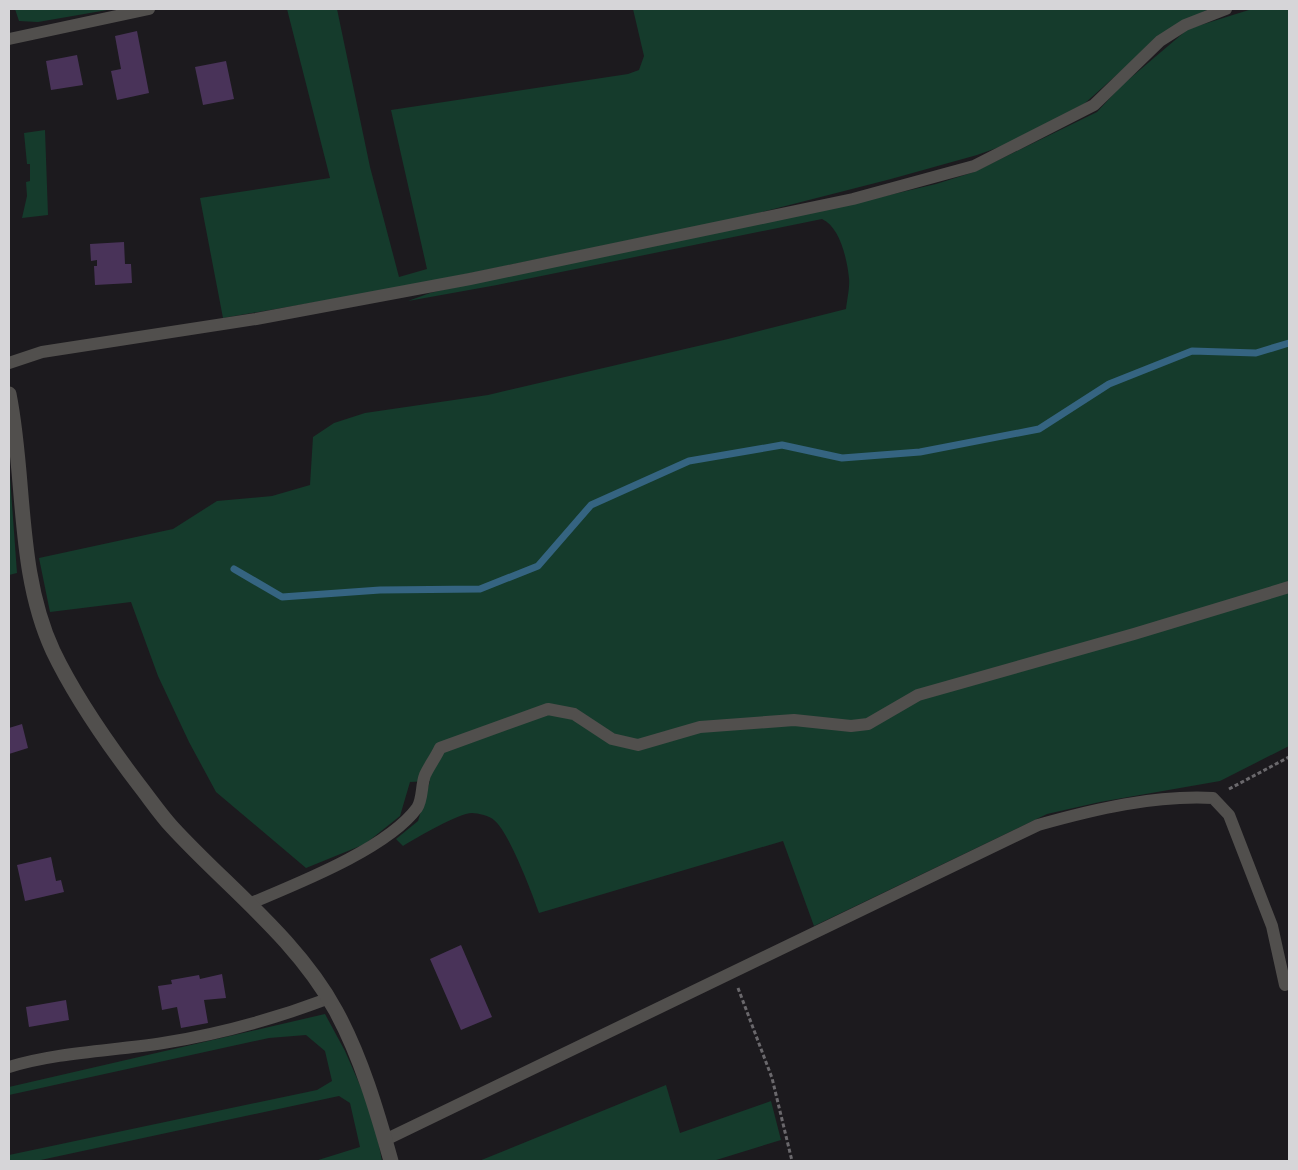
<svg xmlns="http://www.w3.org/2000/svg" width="1298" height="1170" font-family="'PT Serif',serif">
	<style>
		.green { fill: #153b2c }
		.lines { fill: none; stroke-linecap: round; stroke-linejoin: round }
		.stream { stroke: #356481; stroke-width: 7 }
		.building { fill: #493359 }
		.path { stroke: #6a686c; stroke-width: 3; stroke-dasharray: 4 2.5; stroke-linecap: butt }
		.lane { stroke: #514f4d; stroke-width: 12 }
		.street { stroke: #514f4d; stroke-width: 15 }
	</style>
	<rect width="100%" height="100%" fill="#1c1a1e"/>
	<path class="green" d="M15,9h98l-75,13 -19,-1z
		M287,9h50l33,158 29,110 28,-8 -36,-159 237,-36 11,-4 5,-14 -11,-47h576l-43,22 -82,73 -79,41 -28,10 -86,24 -149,38 -344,71 -175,30 -23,-120 130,-20z
		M1252,9h37v737l-69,35 -120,21 -53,12 -233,112 -31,-85 -244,72c-7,-20 -30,-81 -45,-93 -4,-4 -16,-7 -22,-7 -13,0 -56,25 -69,33l-7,-7 22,-18 12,-40 -20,1 -10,34 -35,28 -59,24 -90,-76 -27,-50 -31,-66 -27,-74 -81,10 -11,-54 134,-29 44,-28 55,-5 38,-11 3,-48 21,-14 31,-10 123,-18 240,-56 118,-30c1,-9 4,-22 3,-31 -2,-19 -9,-51 -27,-59l-325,66 -89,16 22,-8 68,-16 340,-70 98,-23 38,-12 123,-60 24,-26 67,-57z
		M45,130l3,85 -26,3 5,-22 -1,-14 4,-1v-17h-3l-3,-31z
		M9,463l8,110 -8,2z
		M325,1014l20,37 28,64 9,46h-67l45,-14 -10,-44 -11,-7 -303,65h-27v-6l308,-65 15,-9 -7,-30 -19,-16 -37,3 -260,57v-8z
		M666,1085l14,48 91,-32 10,39 -68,21h-234z"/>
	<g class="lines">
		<path class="stream" d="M234,569l48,28 98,-7 100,-1 58,-23 53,-61 98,-44 93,-16 60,13 78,-6 119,-23 70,-45 83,-33 64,2 33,-10"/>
	</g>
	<path class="building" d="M137,31l12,62 -32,7 -6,-29 10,-2 -6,-33z
		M77,55l6,30 -32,5 -5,-29z
		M226,61l8,38 -31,6 -8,-38z
		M124,242l1,22h6l1,19 -37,2 -1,-19h3v-6l-6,1 -1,-17z
		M22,724l6,24 -19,6v-26z
		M51,857l5,24 5,-1 3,12 -39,9 -8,-36z
		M461,945l31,72 -31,13 -31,-71z
		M222,974l4,24 -22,2 4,23 -27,5 -4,-21 -15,3 -4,-24 14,-2 -1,-4 28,-5 1,4z
		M66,1000l3,20 -40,7 -3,-20z"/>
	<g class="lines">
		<path class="path" d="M1229,789l60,-32
			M738,988l34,90 20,83"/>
		<path class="lane" d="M9,39l140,-30
			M9,363l33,-11 214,-33 214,-40 383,-80 121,-33 120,-61 66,-64 25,-16 41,-16
			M249,904c47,-20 138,-55 168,-96 6,-9 4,-23 8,-33 4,-9 11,-18 15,-27l108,-39 26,5 38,25 26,6 62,-18 94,-7 57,6 17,-2 50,-29 216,-61 155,-47
			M9,1067c49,-15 103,-16 154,-24 56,-9 111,-24 164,-44
			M385,1140l653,-315c57,-16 116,-30 175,-27l16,17 43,111 13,59"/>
		<path class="street" d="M9,394c17,84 7,177 44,257 23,48 54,92 86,134 11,14 21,29 33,42 55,60 124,111 164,184 25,46 41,100 55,150"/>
	</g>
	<rect width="1298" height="1170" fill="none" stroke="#d6d5d8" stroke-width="20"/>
</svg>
